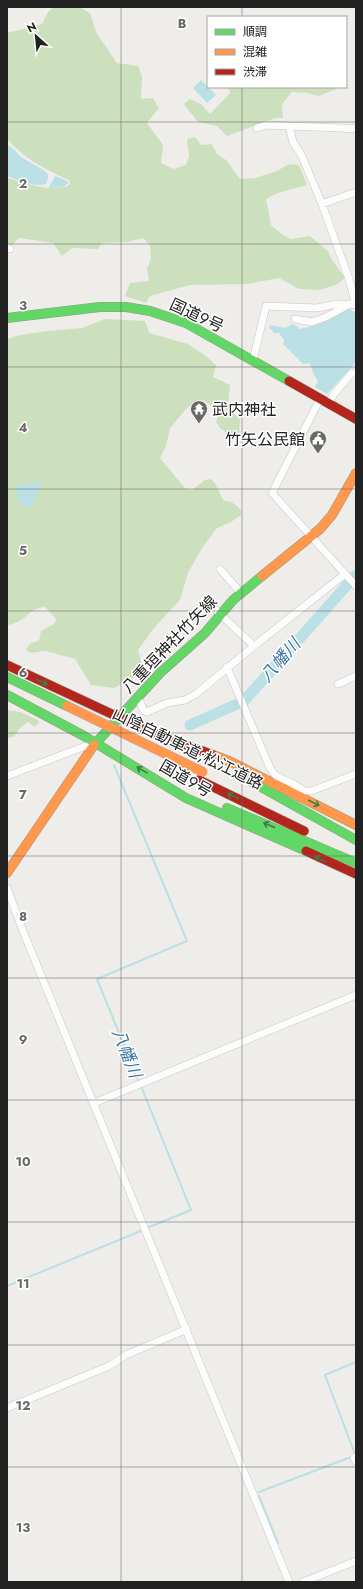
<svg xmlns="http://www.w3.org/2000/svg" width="363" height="1589" font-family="Jost,'Noto Sans JP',sans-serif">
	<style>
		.forest { fill: #cce0bd }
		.water { fill: #bae0e6 }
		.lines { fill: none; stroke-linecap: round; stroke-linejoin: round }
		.stream { stroke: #bae0e6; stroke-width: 2 }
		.river { stroke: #bae0e6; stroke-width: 11 }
		.street-casing { stroke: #c8c7c6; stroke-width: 8 }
		.fast-casing { stroke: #9b9a80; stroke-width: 10 }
		.slow-casing { stroke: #9b9a80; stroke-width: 10 }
		.jam-casing { stroke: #9b9a80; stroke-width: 10 }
		.street { stroke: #fdfcfc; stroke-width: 7 }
		.fast { stroke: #63d668; stroke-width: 9 }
		.slow { stroke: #ff974d; stroke-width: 9 }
		.jam { stroke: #b3261e; stroke-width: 9 }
		.slow-bridge-casing { stroke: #c89eae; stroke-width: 10; stroke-linecap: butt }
		.slow-bridge { stroke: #ff974d; stroke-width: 9 }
		.oneway { stroke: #427c44 }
		.grid { fill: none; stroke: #696867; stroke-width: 1; stroke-opacity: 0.55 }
		.labels { text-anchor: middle; stroke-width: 3; stroke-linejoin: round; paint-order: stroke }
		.street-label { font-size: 16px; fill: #212121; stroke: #fff }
		.poi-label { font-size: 16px; fill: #212121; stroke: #fff; text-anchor: start }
		.water-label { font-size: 17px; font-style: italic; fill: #3c77a2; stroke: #fff }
		.grid-label { font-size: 13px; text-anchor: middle; font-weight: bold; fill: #696867; stroke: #fff; stroke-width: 3; stroke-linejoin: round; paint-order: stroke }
	</style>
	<rect width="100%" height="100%" fill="#efedea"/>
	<path class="forest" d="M54,7h25l11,6 6,19 21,31 21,3 4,10 -1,23 12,-1 6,10 -12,15 16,22 -2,18 12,6 13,-4 3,-9 -2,-17 8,-2 6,8 11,-1 5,10 9,6 14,19 15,-1 22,-7 12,-7 10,1 8,20 -29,8 -12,6 5,26 12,10 8,4 19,-3 18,15 4,9 13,18 -9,7 -17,5 -20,-1 -20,-11 -31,6 -58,1 -40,11 -4,7 -21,-7 5,-13 19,-2 -2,-12 4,-10 -1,-14 -7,-7 -16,4 -25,1 -4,6 -26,-1 -10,8 -9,-13 -34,-5 -7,7 -5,-1v-66c22,5 37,14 61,8l2,-3 -1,-3c-25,-11 -44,-21 -62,-41v-106l35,-9 6,-12z
		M228,87h113l-22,9 -12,-3 -15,-1 -10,12 1,14h-8l-48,18 -10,-10 -19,-4 -14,-18 6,-5 11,5 9,10 20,-21z
		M105,319l40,2 4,12 39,11 18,12 10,9 -3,12 17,8 -2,21 12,14 -1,16 -6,2 -13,-10 -4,-6 4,-10 -17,-12 -7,1 -9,7 -17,20 -4,18 -6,12 25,30 7,2 13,-10 6,-1c7,6 8,15 13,22 8,0 12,3 17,10v4l-10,7 -14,6 -15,20 -14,25 -8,27 -26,28 -16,22 6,21 -30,17 -23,-3 -16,-26 -29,-8 -16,2 -4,-4 5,-6 8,-2 2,-10 13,-7 2,-5 -11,-12c-16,0 -19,16 -38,18v-286l13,-4 28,-4 34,-3z
		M7,710l13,2 18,8 1,3 -4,4 -7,-5 -8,6 -6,9 -7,1z"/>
	<path class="water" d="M201,80l15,15 -9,8 -14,-15z
		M7,145c6,2 9,7 13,11 9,7 20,10 28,18v5l-2,5c-12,4 -28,-4 -39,-8z
		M55,176l12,5 1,2 -5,4 -13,1 -1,-1z
		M348,307l8,7v48l-29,32 -12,-7 3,-5 -4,-7 -4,-12 -7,1 -20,-20 1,-4 -5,-7h-5l-2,-3 -3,-2 1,-3 16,3 6,-4 5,2 2,3c22,-4 31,-10 49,-22z
		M39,482l2,3 -9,22c-12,2 -17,-12 -15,-22z"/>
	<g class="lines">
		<path class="stream" d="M114,765l73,176 -90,38 42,103
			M141,1086l50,124 -44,18
			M7,1286l136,-56
			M355,1454l-30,-79 31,-13
			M259,1492l92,-35
			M259,1496l19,47"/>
		<path class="river" d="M190,725l54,-24 112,-126"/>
		<g class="street-casing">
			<path id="street" d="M257,128l9,-3 23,1
				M356,128l-7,1 -7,-1 -53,-2 4,16 8,12 21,50 34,-12
				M322,204l27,75 7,26
				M7,248l3,1
				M295,319l17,3 14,-5 24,-13
				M252,361l2,-5 12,-50 51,2 20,-4 19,1
				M320,399l-48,94 84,93
				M328,403l6,-9 18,-21
				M220,569l21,24
				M204,599l50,47
				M227,667l43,101 6,8 19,9 -3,7
				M338,684l18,-8
				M138,698l6,13 3,1 20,-9 18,-3 11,-6 58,-48 91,-72
				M7,776l89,-34
				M295,785l10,6h6l45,-17
				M7,888l16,43 266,651
				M94,1103l262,-108
				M7,1408l102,-42 17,-11 61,-26
				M356,1457l-2,1 2,4
				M303,1582l53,-21"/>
		</g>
		<g class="fast-casing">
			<path id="fast" d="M7,318l93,-11h26l24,4 36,12 103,58
				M7,677l60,29
				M7,695l77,41 102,62 120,53
				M94,745l66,-72 45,-40 28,-33 29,-24
				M243,777l113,63
				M227,808l129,55"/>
		</g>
		<g class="slow-casing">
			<path id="slow" d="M262,576l58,-47 12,-14 24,-42
				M213,755l16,6 127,64
				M7,873l87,-128"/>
		</g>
		<g class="jam-casing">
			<path id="jam" d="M289,381l67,38
				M7,665l141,66 65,24
				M199,780l105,51
				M306,851l50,23"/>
		</g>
		<use href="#street" class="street"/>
		<use href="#fast" class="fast"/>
		<use href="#slow" class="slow"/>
		<use href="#jam" class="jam"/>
		<g class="slow-bridge-casing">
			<path id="slow-bridge" d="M67,706l136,66"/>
		</g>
		<use href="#slow-bridge" class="slow-bridge"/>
	</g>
	<defs><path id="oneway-shaft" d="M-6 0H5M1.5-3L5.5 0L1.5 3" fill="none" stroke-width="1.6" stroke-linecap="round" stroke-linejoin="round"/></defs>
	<g class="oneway">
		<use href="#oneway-shaft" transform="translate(42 682) rotate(26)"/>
		<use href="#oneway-shaft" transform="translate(142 770) rotate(-151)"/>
		<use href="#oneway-shaft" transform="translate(233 796) rotate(-154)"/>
		<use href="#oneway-shaft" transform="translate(314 803) rotate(27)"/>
		<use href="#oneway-shaft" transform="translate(269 825) rotate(-156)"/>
		<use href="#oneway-shaft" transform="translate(320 859) rotate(-157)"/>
	</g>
	<path class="grid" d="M121,7v1575M242,7v10M242,87v1495M7,122h349M7,244h349M7,367h349M7,489h349M7,611h349M7,733h349M7,856h349M7,978h349M7,1100h349M7,1222h349M7,1345h349M7,1467h349"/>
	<defs>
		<g id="temple-pin" transform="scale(0.9)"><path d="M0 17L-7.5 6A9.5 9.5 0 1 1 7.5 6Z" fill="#696867" stroke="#fff"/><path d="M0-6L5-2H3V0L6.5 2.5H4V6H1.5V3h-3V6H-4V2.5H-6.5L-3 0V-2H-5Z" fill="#fff"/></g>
		<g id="civic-pin" transform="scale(0.9)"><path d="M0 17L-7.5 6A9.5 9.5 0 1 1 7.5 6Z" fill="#696867" stroke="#fff"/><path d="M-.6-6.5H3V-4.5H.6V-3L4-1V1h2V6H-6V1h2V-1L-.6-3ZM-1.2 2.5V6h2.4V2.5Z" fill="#fff"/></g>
	</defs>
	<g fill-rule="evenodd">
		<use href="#temple-pin" x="199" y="409"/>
		<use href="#civic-pin" x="318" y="439"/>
	</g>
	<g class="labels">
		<g class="street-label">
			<text transform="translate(197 315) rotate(25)" y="6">国道9号</text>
			<text transform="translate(169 644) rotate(-46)" y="6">八重垣神社竹矢線</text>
			<text transform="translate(188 748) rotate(26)" y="6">山陰自動車道;松江道路</text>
			<text transform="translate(186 778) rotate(30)" y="6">国道9号</text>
		</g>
		<g class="poi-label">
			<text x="212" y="415">武内神社</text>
			<text x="305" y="445" text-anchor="end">竹矢公民館</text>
		</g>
		<g class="water-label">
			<text transform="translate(280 660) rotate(-49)" y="6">八幡川</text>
			<text transform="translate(127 1053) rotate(68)" y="6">八幡川</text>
		</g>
	</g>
	<g class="grid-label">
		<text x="182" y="28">B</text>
		<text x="23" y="188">2</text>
		<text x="23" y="310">3</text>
		<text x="23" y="432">4</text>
		<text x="23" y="555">5</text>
		<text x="23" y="677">6</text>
		<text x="23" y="799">7</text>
		<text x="23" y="921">8</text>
		<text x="23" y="1044">9</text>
		<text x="23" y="1166">10</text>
		<text x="23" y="1288">11</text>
		<text x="23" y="1410">12</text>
		<text x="23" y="1532">13</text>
	</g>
	<rect width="363" height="1589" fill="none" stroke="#212121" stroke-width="16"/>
	<rect x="207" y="16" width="140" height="72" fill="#ffffff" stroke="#a6a6a6"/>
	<rect x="215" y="29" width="20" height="6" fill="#63d668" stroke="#a6a6a6"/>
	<text x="243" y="36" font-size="12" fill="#212121">順調</text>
	<rect x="215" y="49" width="20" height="6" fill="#ff974d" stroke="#a6a6a6"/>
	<text x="243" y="56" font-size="12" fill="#212121">混雑</text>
	<rect x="215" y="69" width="20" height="6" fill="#b3261e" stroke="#a6a6a6"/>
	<text x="243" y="76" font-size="12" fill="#212121">渋滞</text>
	<g transform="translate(36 36) rotate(333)" stroke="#ffffff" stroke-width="3" paint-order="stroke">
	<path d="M0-3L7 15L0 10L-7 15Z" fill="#212121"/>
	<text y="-6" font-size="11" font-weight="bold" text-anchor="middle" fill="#212121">N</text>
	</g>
</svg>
